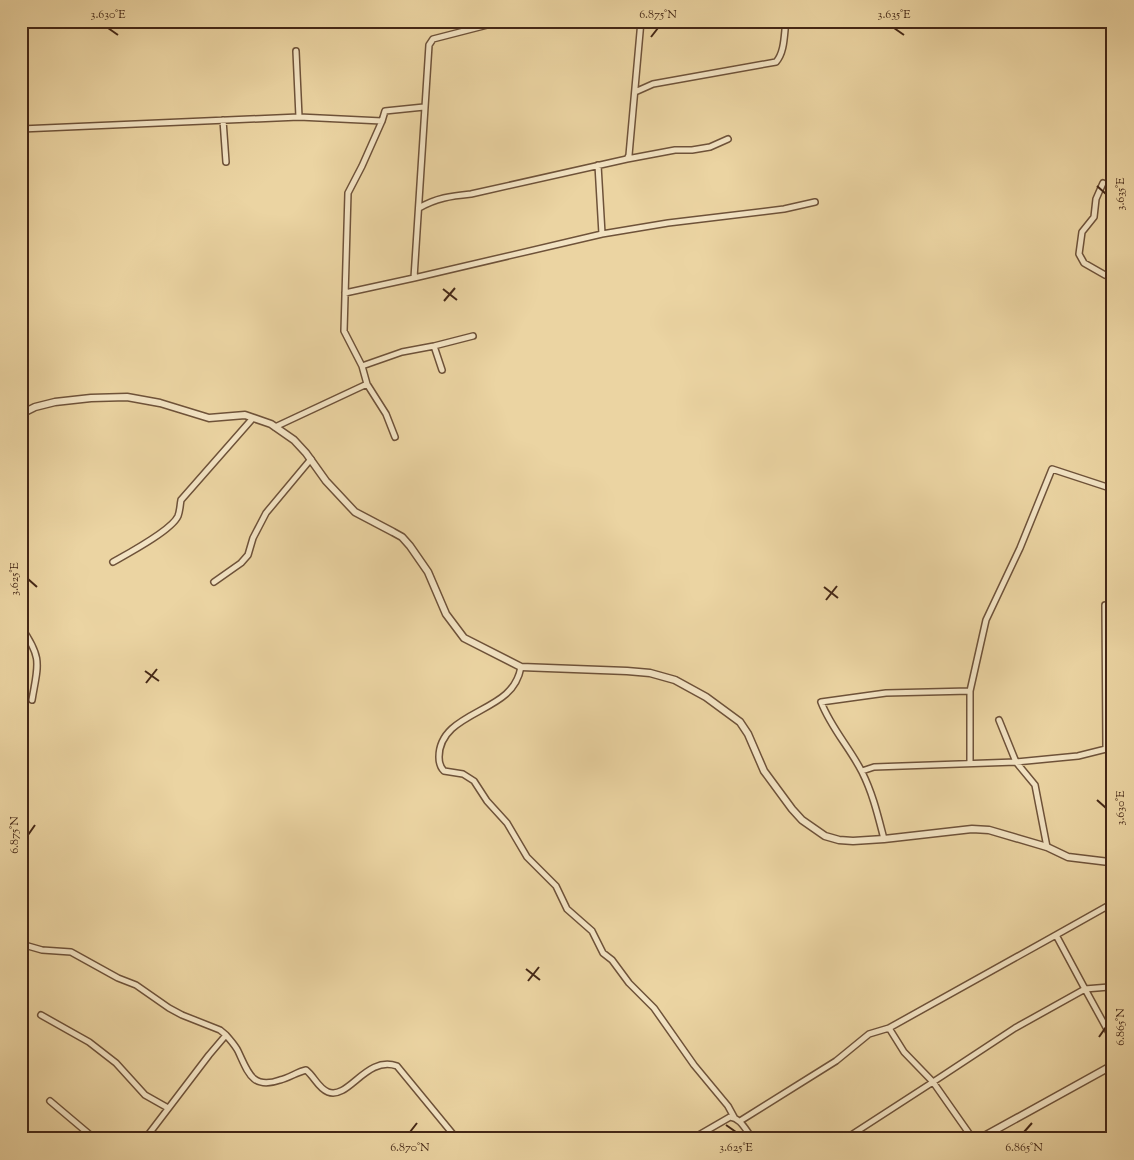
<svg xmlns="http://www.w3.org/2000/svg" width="1134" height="1160" font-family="'Sorts Mill Goudy',serif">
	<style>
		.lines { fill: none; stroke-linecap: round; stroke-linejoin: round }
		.minor-casing { stroke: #6e5239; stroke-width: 8 }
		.tertiary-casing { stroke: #6e5239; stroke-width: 9 }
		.minor { stroke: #f2e3c3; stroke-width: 5 }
		.tertiary { stroke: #f2e3c3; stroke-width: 6 }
		.ticks { fill: none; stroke: #442716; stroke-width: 2 }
		.neatline { fill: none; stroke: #442716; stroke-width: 2 }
		.ticks-label { font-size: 12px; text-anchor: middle; fill: #442716 }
	</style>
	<rect width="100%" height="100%" fill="#ebd4a2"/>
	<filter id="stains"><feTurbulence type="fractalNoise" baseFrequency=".004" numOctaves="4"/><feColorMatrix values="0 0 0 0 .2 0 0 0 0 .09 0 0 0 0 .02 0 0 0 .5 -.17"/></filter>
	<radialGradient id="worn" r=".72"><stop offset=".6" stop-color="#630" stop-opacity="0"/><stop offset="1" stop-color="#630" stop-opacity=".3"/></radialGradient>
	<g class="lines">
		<g class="minor-casing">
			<path id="minor" d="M503,21l-70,18 -4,6 -15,233 188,-44 -4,-69
				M296,51l3,66
				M635,92l18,-8 123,-22c9,-10 8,-28 10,-41
				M223,120l3,42
				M21,129l278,-12 83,4
				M627,159l48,-9h17l18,-3 18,-8
				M1103,183l-7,16 -2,18 -12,15 -3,22 5,9 21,12 8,2
				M419,208c17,-10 32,-12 52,-14l156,-35 2,-4 12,-134
				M602,234l66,-11 116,-14 31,-7
				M345,293l69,-15
				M434,346l8,24
				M362,366l40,-14 32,-6 39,-10
				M367,384l19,30 9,23
				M275,427l92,-43 -5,-18 -18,-35 4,-138 14,-27 20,-45 3,-10 39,-4
				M113,562c16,-9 59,-32 65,-46 2,-5 2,-11 3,-16l72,-82
				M214,582l27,-19 7,-8 5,-17 13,-25 45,-54
				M21,627c22,32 17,37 11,73
				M521,667c-2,11 -6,19 -15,27 -22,20 -67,27 -67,63 0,6 1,10 5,14l19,3 11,7 13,20 20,22 20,34 29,29 11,23 25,22 11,22 9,7 17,23 25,25 40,57 34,41 6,11
				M970,691l16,-71 34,-72 32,-79 61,20
				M999,720l17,42 19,23 12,62
				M862,771l12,-4 142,-5 62,-6 28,-7 -1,-144h8
				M884,839c-6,-23 -11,-45 -22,-67 -12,-24 -31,-44 -41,-70l65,-9 84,-2v71
				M1113,903l-57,32 29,54 24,-2 4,-3
				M21,944l21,6 29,2 47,26 18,7 33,23 13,7 38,15 6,5
				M41,1015l48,27 27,21 29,32 23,13
				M50,1101l45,38
				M740,1121l96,-60 33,-27 20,-6
				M145,1139l64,-84 17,-20c4,5 9,10 12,16 10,21 14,39 42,29 9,-2 17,-8 26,-10 8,6 12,18 22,22 21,8 38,-37 69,-26l60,73
				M692,1139l38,-22c11,1 16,14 23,22
				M845,1139l88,-57 -29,-30 -15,-24 167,-93
				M973,1139l-40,-57 82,-54 70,-39 28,51"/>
		</g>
		<g class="tertiary-casing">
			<path id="tertiary" d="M21,414l14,-7 20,-5 36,-4 36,-1 33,6 49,15 36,-3 26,9 23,16 12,13 20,28 29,31 38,20 9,5 8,9 18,26 18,42 18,24 57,29 106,4 23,2 25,7 31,17 34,25 8,12 16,37 28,38 10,11 23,16 14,4 14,1 31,-2 88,-10 17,1 58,17 21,10 41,5 4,-1
				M979,1139l134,-74"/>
		</g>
		<use href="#minor" class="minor"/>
		<use href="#tertiary" class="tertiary"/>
	</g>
	<path class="ticks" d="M108,28l10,7M894,28l10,7M651,37l7,-9M1097,186l9,8M443,289l14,11M444,301l11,-13M28,579l9,8M824,587l14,11M826,600l11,-14M145,671l14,10M146,683l11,-14M1097,800l9,8M28,835l7,-10M526,969l14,11M528,981l11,-14M1099,1037l7,-10M726,1125l10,7M410,1132l7,-9M1024,1132l8,-9"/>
	<rect width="1134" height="1160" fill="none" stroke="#ebd4a2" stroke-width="55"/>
	<rect x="28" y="28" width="1078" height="1104" class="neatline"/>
	<g class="ticks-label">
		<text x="108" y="18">3.630°E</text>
		<text x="658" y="18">6.875°N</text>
		<text x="894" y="18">3.635°E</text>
		<text transform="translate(1120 194) rotate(-90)" y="4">3.635°E</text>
		<text transform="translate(14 579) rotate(-90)" y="4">3.625°E</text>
		<text transform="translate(1120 808) rotate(-90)" y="4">3.630°E</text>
		<text transform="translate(14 835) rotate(-90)" y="4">6.875°N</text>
		<text transform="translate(1120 1027) rotate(-90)" y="4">6.865°N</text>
		<text x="410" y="1151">6.870°N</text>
		<text x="736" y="1151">3.625°E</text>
		<text x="1024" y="1151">6.865°N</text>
	</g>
	<rect width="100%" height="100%" filter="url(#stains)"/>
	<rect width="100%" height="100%" fill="url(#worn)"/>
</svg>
